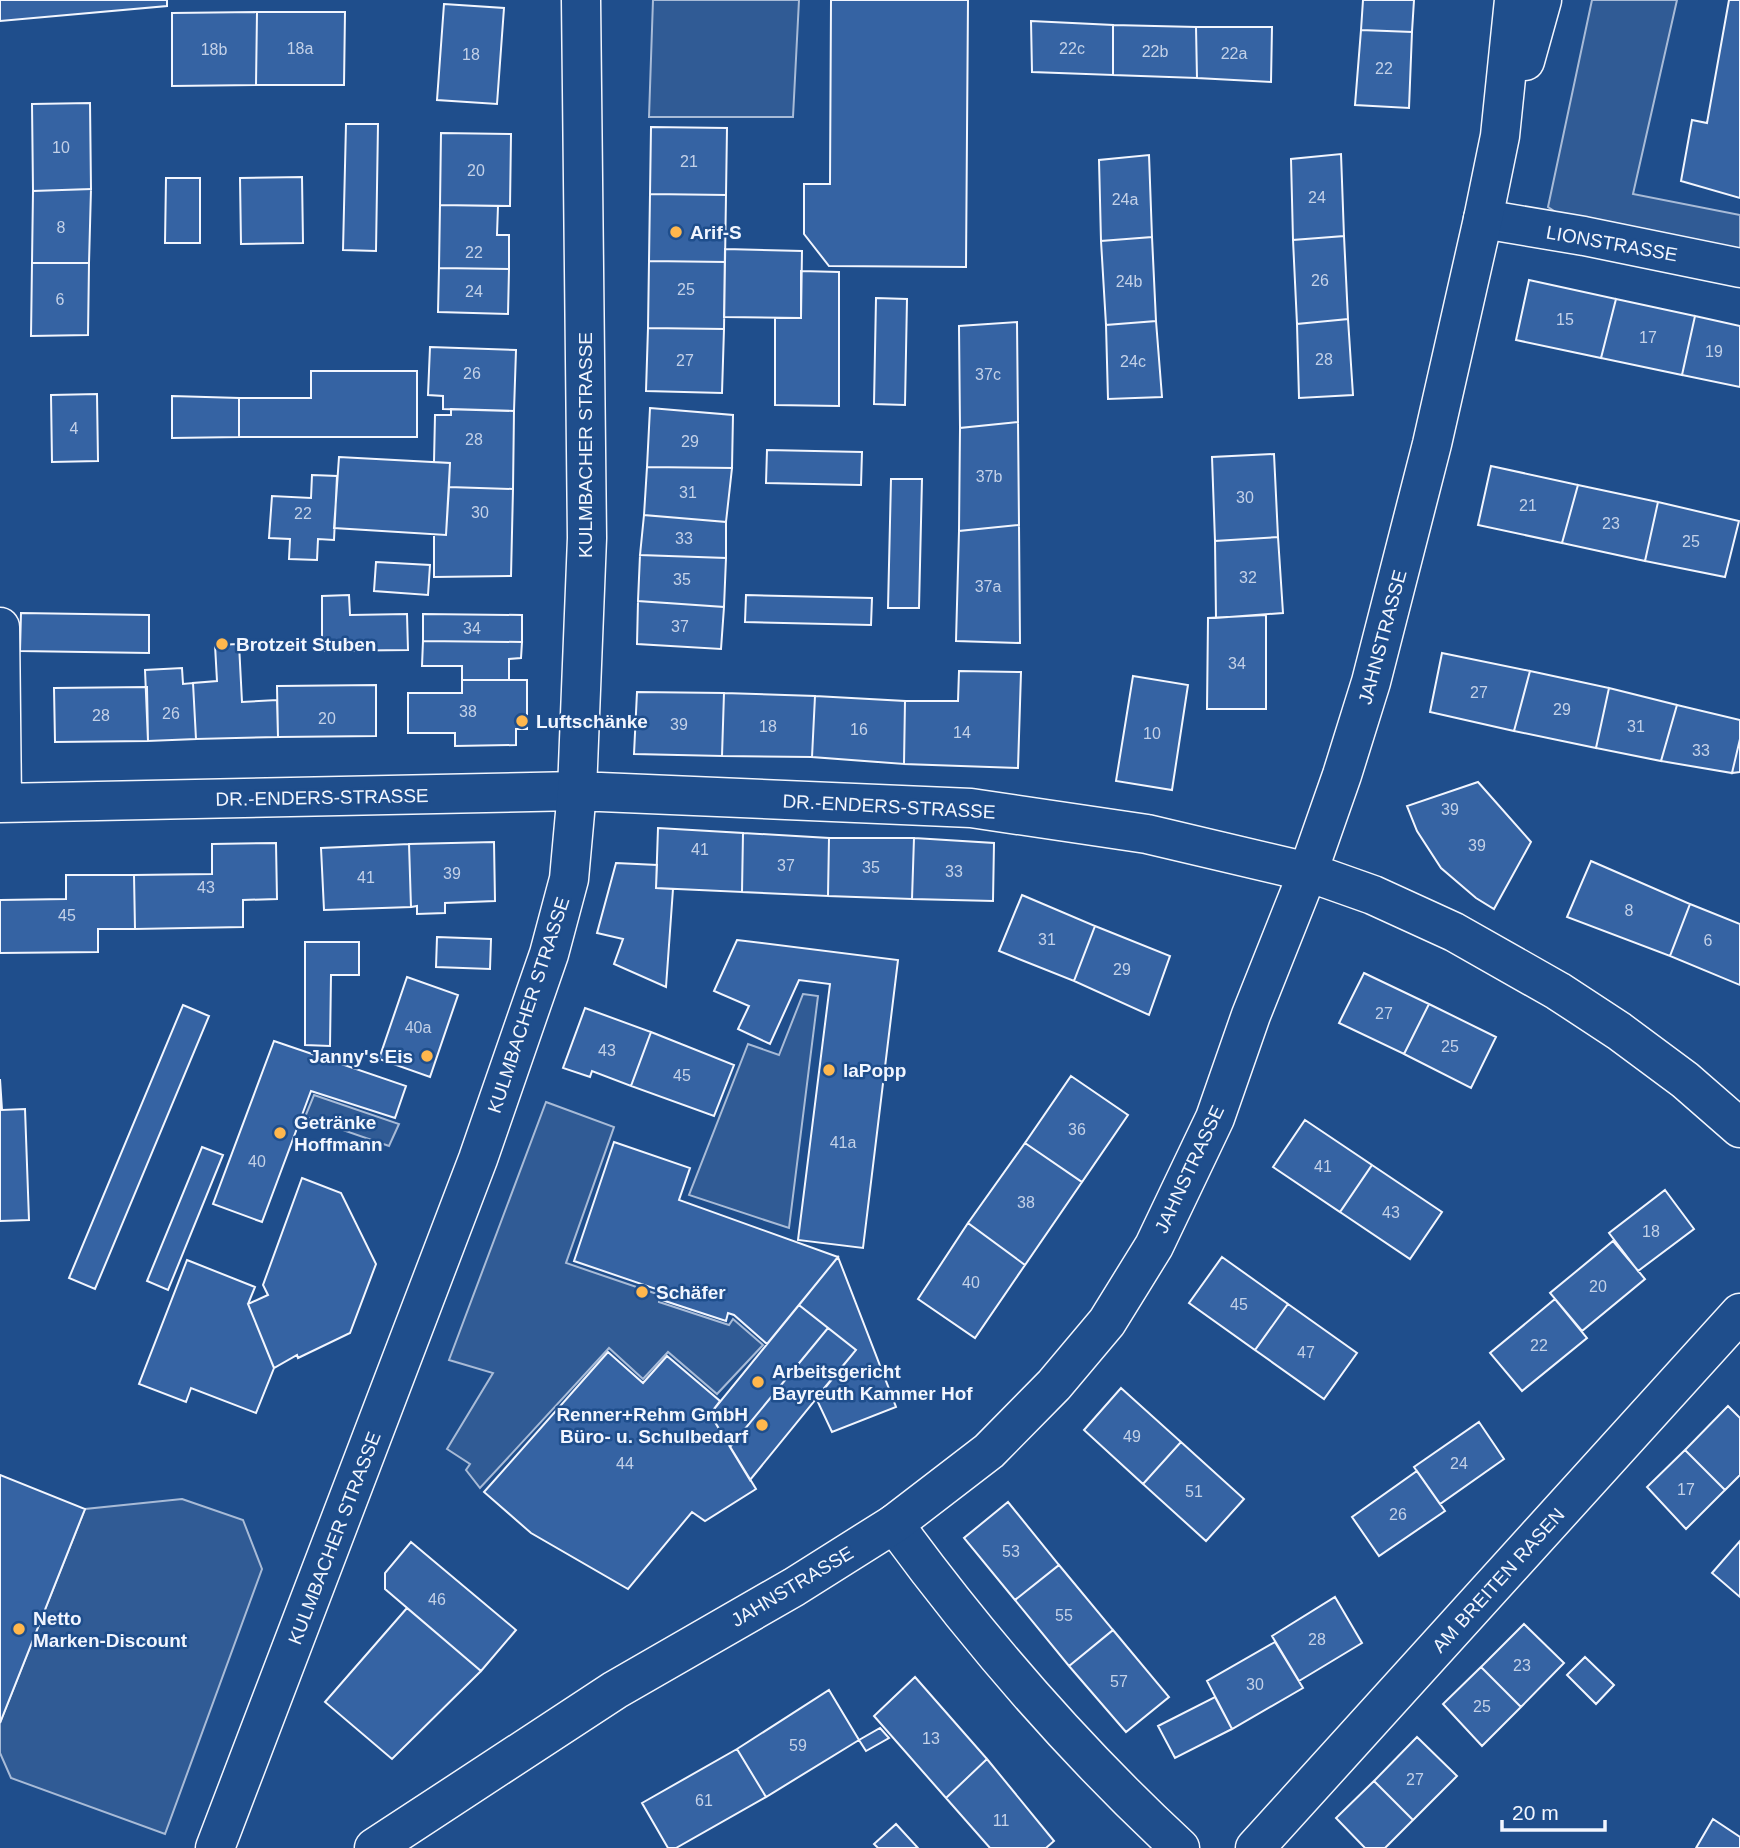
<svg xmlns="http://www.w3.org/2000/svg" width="1740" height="1848" font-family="Helvetica,sans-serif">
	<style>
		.parking { fill: #305b95; stroke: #a8bbd7; stroke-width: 2 }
		.building { fill: #3563a3; stroke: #f2f6ff; stroke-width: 2 }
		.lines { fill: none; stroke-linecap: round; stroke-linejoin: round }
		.minor-casing { stroke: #f2f6ff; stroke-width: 41 }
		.major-casing { stroke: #f2f6ff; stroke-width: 41 }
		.minor { stroke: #1f4e8c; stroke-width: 38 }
		.major { stroke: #1f4e8c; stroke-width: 38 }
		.poi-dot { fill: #ffb74d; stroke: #1f4e8c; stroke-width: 2.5 }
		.labels { text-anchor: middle; stroke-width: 5; stroke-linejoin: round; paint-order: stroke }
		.number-label { font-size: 16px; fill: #c3d1e8 }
		.poi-label { font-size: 19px; font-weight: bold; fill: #f2f6ff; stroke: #1f4e8c; text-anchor: start }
		.street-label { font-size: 19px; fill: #f2f6ff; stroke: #1f4e8c }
	</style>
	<rect width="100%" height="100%" fill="#1f4e8c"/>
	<path class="parking" d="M653,0h146l-6,117h-144z
		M1592,0h85l-44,194 107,21v40l-175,-37 -17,-11z
		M803,994l15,2 -29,232 -100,-33 59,-151 31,11z
		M314,1095l85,29 -10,22 -84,-29z
		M546,1102l68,25 -48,136 94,32 -1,7 70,23 4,-6 30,26 -46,49 -49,-42 -25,27 -34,-31 -129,140 -14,-18 4,-6 -23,-15 46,-76 -44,-13z
		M182,1499l61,21 19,49 -97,265 -154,-56 -11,-25v-30l85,-214z"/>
	<path class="building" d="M0,0h167v6l-167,15z
		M831,0h137l-2,267 -137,-1 -25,-32v-50h26z
		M1363,0h51l-2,32 -51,-2z
		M1729,0h11v198l-59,-17 11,-61 15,3z
		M444,4l60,4 -7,96 -60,-4z
		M257,12l-1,73 -84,1v-73z
		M257,12h88l-1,73h-88z
		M1031,21l82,4v50l-81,-3z
		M1113,25l83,2 1,51 -84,-3z
		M1196,27h76l-1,55 -74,-4z
		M1361,30l51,2 -3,76 -54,-3z
		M90,103l1,86 -58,2 -1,-87z
		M346,124h32l-2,127 -33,-1z
		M651,127l76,1 -1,67 -76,-1z
		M441,133l70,1 -1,72 -70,-1z
		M1341,154l3,82 -51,4 -2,-81z
		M1149,155l3,82 -51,4 -2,-81z
		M302,177l1,66 -62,1 -1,-66z
		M166,178h34v65h-35z
		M91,189l-2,74h-57l1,-72z
		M650,194l76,1 -1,67 -76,-1z
		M440,205l58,1 -1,29h12v34l-70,-1z
		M1344,236l4,83 -51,5 -4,-84z
		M1152,237l4,84 -50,4 -5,-84z
		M725,249l77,2 -1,67 -77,-1z
		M649,261l76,1 -1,67 -76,-1z
		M32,263h57l-1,72 -57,1z
		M439,268l70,1 -1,45 -70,-2z
		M801,271l38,1v134l-64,-1v-87h26z
		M1529,280l87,19 -15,59 -85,-18z
		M876,298l31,1 -2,106 -31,-1z
		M1616,299l79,17 -13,59 -81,-17z
		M1695,316l45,10v61l-58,-12z
		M1348,319l5,76 -54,3 -2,-74z
		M1156,321l6,76 -54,2 -2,-74z
		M1017,322l1,100 -58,6 -1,-102z
		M648,328l76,1 -2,64 -76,-2z
		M430,347l86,3 -2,61 -71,-2v-13l-15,-1z
		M311,371h106v66h-178v-39h72z
		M97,394l1,67 -46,1 -1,-67z
		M172,396l67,2v39l-67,1z
		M650,408l83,7 -1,53 -85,-1z
		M451,409l63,2 -1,78 -64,-2 1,-24 -16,-1 1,-47h16z
		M1018,422l1,103 -60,6 1,-103z
		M767,450l95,2 -1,33 -95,-2z
		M1274,454l4,83 -63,4 -3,-84z
		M339,457l111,6 -4,72 -112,-7z
		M1491,466l87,19 -16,58 -84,-18z
		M647,467l85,1 -6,54 -82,-7z
		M312,475l25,1 -3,64 -16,-1 -1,21 -28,-1 1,-20 -21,-1 3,-42 39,2z
		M891,479h31l-3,129h-31z
		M1578,485l80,17 -13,59 -83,-18z
		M449,487l64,2 -2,87 -77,1v-42h12z
		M1658,502l81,19 -14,56 -80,-16z
		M644,515l82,7v36l-86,-3z
		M1019,525l1,118 -64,-2 3,-110z
		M1278,537l5,76 -67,5 -1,-77z
		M640,555l86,3 -2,49 -86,-6z
		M376,562l54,3 -2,30 -54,-4z
		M349,595l1,20 57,-1 1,36 -86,1v-55z
		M746,595l126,3 -1,27 -126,-3z
		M638,601l86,6 -3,42 -84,-5z
		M21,613l128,2v38l-129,-2z
		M423,614l99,1v27l-99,-1z
		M1266,615v94h-59l1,-91z
		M423,641l99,1 -1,16 -12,1v21h-47v-14h-40z
		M239,644l3,58 35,-2 1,37 -82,2 -3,-56 24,-2 -2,-36z
		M1442,653l88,18 -16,60 -84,-19z
		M182,668l1,16 10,-1 3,56 -48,2 -3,-71z
		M959,671l62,1 -3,96 -114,-4 1,-63h53z
		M1530,671l79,17 -13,60 -82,-17z
		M1133,676l55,9 -16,105 -56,-9z
		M462,680h65v49h-11v16l-61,1v-13h-47v-40h54z
		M376,685v51l-98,1 -1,-51z
		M147,687l1,54 -93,1 -1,-54z
		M1609,688l68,17 -16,56 -65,-13z
		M637,692l87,1 -2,63 -88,-2z
		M724,693l91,3 -3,61 -90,-1z
		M815,696l90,5 -1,63 -92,-7z
		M1677,705l63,15v19l-8,34 -71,-12z
		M1740,739v33l-8,1z
		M1478,782l53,60 -37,67 -18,-11 -35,-30 -24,-37 -10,-25z
		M658,828l85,5 -1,59 -86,-4z
		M743,833l86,5 -1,58 -86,-4z
		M829,838h85l-2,61 -84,-3z
		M914,838l80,5 -1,58 -81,-2z
		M494,842l1,59 -50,2v10l-28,1v-8l-6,1 -2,-63z
		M276,843l1,56 -34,1v27l-108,2 -1,-54 78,-1v-30z
		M409,844l2,63 -87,3 -3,-62z
		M1591,861l99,43 -20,52 -103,-39z
		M616,863l41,2 -1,23 17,1 -7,98 -52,-23 9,-25 -26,-6z
		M66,875h68l1,54h-37v23l-98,1v-53l66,-1z
		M1022,895l73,31 -21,55 -75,-30z
		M1690,904l50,20v61l-70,-29z
		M1095,926l75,30 -21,59 -75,-34z
		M437,937l54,2 -1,30 -54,-2z
		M737,940l161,20 -35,288 -65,-8 32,-256 -31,-4 -29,64 -32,-15 11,-23 -35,-15z
		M305,942h54v33h-28l-1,71 -25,-1z
		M1364,973l65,31 -25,50 -65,-31z
		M407,977l51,18 -28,82 -51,-18z
		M1429,1004l67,33 -25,51 -67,-34z
		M183,1005l26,11 -114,273 -26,-11z
		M585,1008l66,24 -20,54 -39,-15 -2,6 -27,-9z
		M651,1032l83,33 -20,51 -83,-30z
		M274,1041l132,45 -11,32 -84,-27 -49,131 -49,-18z
		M1071,1076l57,39 -46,67 -57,-39z
		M0,1079l2,31 23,-1 4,111 -29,1z
		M1305,1120l67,45 -32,47 -67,-45z
		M614,1142l76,26 -11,32 159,57 -71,87 -33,-29 -6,-2 -2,8 -64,-21 3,-8 -91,-31z
		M1025,1143l57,39 -57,83 -57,-42z
		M202,1147l21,8 -55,135 -21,-9z
		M1372,1165l70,47 -32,47 -70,-47z
		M302,1178l39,15 35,71 -26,69 -52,25 -1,-3 -23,13 -26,-64 20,-9 -5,-10z
		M1665,1190l29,39 -56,42 -29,-38z
		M968,1223l57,42 -50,73 -57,-39z
		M1613,1241l32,38 -63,52 -32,-38z
		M838,1257l58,150 -64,25 -16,-34 40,-48 -57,-45z
		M1222,1257l66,47 -33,46 -66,-47z
		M187,1260l68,27 -7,17 26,64 -18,45 -65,-25 -5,14 -47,-18z
		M1555,1299l32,39 -65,53 -32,-38z
		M1288,1304l69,49 -33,46 -69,-49z
		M799,1305l29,23 -98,119 -20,-33z
		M828,1328l28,22 -106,130 -20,-33z
		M608,1352l35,31 24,-27 53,45 -10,13 46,75 -51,32 -13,-9 -64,77 -97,-56 -47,-41z
		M1121,1388l60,54 -38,42 -59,-54z
		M1728,1406l12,12v57l-15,15 -40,-40z
		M1479,1422l25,37 -64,45 -26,-37z
		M1181,1442l63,57 -38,42 -63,-57z
		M1685,1450l40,40 -39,39 -39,-42z
		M1417,1471l28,40 -66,45 -27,-39z
		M0,1475l85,34 -85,214z
		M1008,1502l51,63 -44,35 -51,-62z
		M1740,1541v56l-28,-24z
		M411,1542l105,88 -35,41 -96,-82v-16z
		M1059,1565l54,65 -44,36 -54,-66z
		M1335,1597l27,46 -63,38 -27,-45z
		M407,1608l74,63 -89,88 -67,-57z
		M1524,1624l40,39 -43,44 -40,-40z
		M1113,1630l56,67 -43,35 -57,-66z
		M1275,1642l28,46 -71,41 -25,-48z
		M1585,1657l29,28 -18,19 -29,-29z
		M1481,1667l40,40 -39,39 -39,-42z
		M915,1677l72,82 -41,39 -72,-82z
		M829,1690l30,50 -93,57 -29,-48z
		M1215,1697l17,32 -57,29 -17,-32z
		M880,1728l9,10 -23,13 -7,-11z
		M1417,1737l40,39 -44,44 -39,-39z
		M737,1749l29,48 -90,51h-8l-26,-45z
		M987,1759l67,82 -8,7h-56l-44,-50z
		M1374,1781l39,39 -28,28h-20l-29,-30z
		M1713,1819l27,18v11h-44z
		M896,1824l22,24h-40l-4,-4z"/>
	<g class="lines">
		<g class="minor-casing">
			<path id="minor" d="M1483,219l101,17 156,32
				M0,627l2,176
				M0,803l577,-12
				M894,1524c85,116 180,226 286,324
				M1255,1848l485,-535"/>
		</g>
		<g class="major-casing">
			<path id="major" d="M1525,61l17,-61
				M577,791l394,17 176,26 161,38 65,23 81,37 104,59 61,40 66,49 55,48
				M215,1848l263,-689 71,-205 20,-75 8,-88 10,-253 -6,-538
				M374,1848l241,-158 179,-103 100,-63 95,-73 65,-66 53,-63 47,-76 61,-128 36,-103 57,-143 34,-97 29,-93 61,-238 51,-225 17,-83 14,-136"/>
		</g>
		<use href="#minor" class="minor"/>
		<use href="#major" class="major"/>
	</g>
	<g class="poi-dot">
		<circle cx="676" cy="232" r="7"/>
		<circle cx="222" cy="644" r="7"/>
		<circle cx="522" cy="721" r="7"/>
		<circle cx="427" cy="1056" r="7"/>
		<circle cx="829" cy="1070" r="7"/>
		<circle cx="280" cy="1133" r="7"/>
		<circle cx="642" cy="1292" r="7"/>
		<circle cx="758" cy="1382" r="7"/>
		<circle cx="762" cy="1425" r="7"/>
		<circle cx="19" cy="1629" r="7"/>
	</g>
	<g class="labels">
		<g class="number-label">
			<text x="300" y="54">18a</text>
			<text x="1072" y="54">22c</text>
			<text x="214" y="55">18b</text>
			<text x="1155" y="57">22b</text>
			<text x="1234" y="59">22a</text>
			<text x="471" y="60">18</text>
			<text x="1384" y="74">22</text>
			<text x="61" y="153">10</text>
			<text x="689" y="167">21</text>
			<text x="476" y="176">20</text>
			<text x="1317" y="203">24</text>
			<text x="1125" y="205">24a</text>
			<text x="61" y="233">8</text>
			<text x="474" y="258">22</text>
			<text x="1320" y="286">26</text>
			<text x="1129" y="287">24b</text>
			<text x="686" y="295">25</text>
			<text x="474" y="297">24</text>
			<text x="60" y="305">6</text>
			<text x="1565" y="325">15</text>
			<text x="1648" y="343">17</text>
			<text x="1714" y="357">19</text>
			<text x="1324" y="365">28</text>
			<text x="685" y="366">27</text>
			<text x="1133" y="367">24c</text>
			<text x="472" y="379">26</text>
			<text x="988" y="380">37c</text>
			<text x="74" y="434">4</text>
			<text x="474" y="445">28</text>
			<text x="690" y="447">29</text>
			<text x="989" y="482">37b</text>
			<text x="688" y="498">31</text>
			<text x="1245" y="503">30</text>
			<text x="1528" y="511">21</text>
			<text x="480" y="518">30</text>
			<text x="303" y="519">22</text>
			<text x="1611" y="529">23</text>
			<text x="684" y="544">33</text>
			<text x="1691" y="547">25</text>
			<text x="1248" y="583">32</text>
			<text x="682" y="585">35</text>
			<text x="988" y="592">37a</text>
			<text x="680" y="632">37</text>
			<text x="472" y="634">34</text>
			<text x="1237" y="669">34</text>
			<text x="1479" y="698">27</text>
			<text x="1562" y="715">29</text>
			<text x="468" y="717">38</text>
			<text x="171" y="719">26</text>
			<text x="101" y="721">28</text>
			<text x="327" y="724">20</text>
			<text x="679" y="730">39</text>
			<text x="768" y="732">18</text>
			<text x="1636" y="732">31</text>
			<text x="859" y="735">16</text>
			<text x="962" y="738">14</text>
			<text x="1152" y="739">10</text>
			<text x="1701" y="756">33</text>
			<text x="1450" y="815">39</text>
			<text x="1477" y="851">39</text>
			<text x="700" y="855">41</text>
			<text x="786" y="871">37</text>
			<text x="871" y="873">35</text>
			<text x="954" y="877">33</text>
			<text x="452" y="879">39</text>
			<text x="366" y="883">41</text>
			<text x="206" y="893">43</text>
			<text x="1629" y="916">8</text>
			<text x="67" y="921">45</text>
			<text x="1047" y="945">31</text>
			<text x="1708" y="946">6</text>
			<text x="1122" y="975">29</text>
			<text x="1384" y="1019">27</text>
			<text x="418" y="1033">40a</text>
			<text x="1450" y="1052">25</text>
			<text x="607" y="1056">43</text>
			<text x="682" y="1081">45</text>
			<text x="1077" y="1135">36</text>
			<text x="843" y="1148">41a</text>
			<text x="257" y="1167">40</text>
			<text x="1323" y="1172">41</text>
			<text x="1026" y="1208">38</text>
			<text x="1391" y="1218">43</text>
			<text x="1651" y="1237">18</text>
			<text x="971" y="1288">40</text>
			<text x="1598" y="1292">20</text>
			<text x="1239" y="1310">45</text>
			<text x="1539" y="1351">22</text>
			<text x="1306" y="1358">47</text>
			<text x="1132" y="1442">49</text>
			<text x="625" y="1469">44</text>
			<text x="1459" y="1469">24</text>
			<text x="1686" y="1495">17</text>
			<text x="1194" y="1497">51</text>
			<text x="1398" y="1520">26</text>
			<text x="1011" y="1557">53</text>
			<text x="437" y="1605">46</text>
			<text x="1064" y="1621">55</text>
			<text x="1317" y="1645">28</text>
			<text x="1522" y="1671">23</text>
			<text x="1119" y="1687">57</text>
			<text x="1255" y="1690">30</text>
			<text x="1482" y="1712">25</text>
			<text x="931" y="1744">13</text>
			<text x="798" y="1751">59</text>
			<text x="1415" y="1785">27</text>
			<text x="704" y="1806">61</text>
			<text x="1001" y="1826">11</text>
		</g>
		<g class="poi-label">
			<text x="690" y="239">Arif-S</text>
			<text x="236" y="651">Brotzeit Stuben</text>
			<text x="536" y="728">Luftschänke</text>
			<text x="413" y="1063" text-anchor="end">Janny's Eis</text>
			<text x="843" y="1077">laPopp</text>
			<text x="294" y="1129">Getränke<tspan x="294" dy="22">Hoffmann</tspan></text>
			<text x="656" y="1299">Schäfer</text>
			<text x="772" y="1378">Arbeitsgericht<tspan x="772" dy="22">Bayreuth Kammer Hof</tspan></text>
			<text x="748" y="1421" text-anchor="end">Renner+Rehm GmbH<tspan x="748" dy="22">Büro- u. Schulbedarf</tspan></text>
			<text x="33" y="1625">Netto<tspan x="33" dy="22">Marken-Discount</tspan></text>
		</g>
		<g class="street-label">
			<text transform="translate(1612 243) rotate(10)" y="7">LIONSTRASSE</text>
			<text transform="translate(585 445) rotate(-90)" y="7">KULMBACHER STRASSE</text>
			<text transform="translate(1382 637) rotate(-75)" y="7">JAHNSTRASSE</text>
			<text transform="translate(322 797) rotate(-1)" y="7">DR.-ENDERS-STRASSE</text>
			<text transform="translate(889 806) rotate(3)" y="7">DR.-ENDERS-STRASSE</text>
			<text transform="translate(528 1005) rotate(-72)" y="7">KULMBACHER STRASSE</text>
			<text transform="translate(1189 1169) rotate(-65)" y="7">JAHNSTRASSE</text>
			<text transform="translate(334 1538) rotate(-69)" y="7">KULMBACHER STRASSE</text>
			<text transform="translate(1498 1580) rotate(-48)" y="7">AM BREITEN RASEN</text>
			<text transform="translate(792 1586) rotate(-31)" y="7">JAHNSTRASSE</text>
		</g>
	</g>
	<path d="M1502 1820v10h103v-10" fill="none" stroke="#f2f6ff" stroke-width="3.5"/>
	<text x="1512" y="1820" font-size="21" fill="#f2f6ff" stroke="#1f4e8c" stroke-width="5" paint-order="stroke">20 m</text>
</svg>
